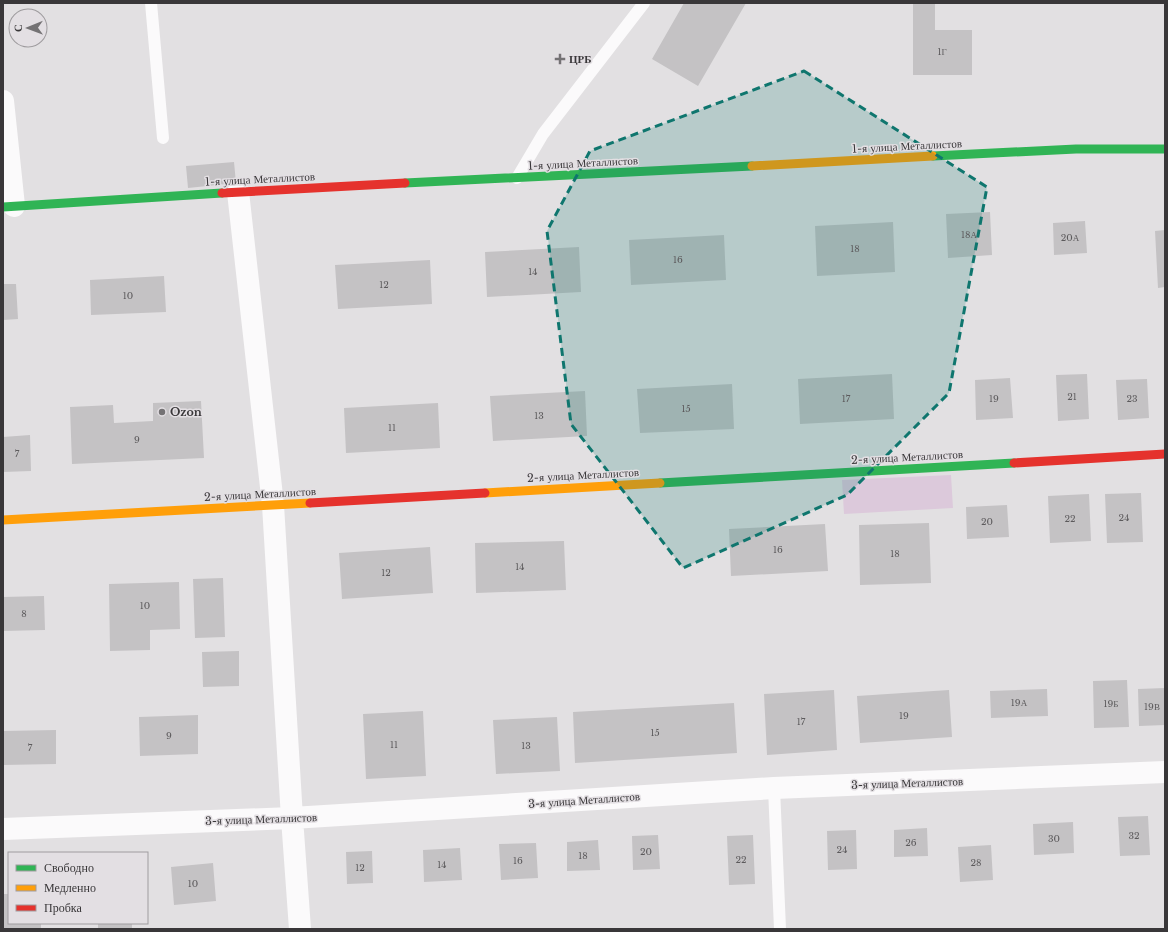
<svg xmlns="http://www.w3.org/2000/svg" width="1168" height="932" font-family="'Libre Baskerville',serif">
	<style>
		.green { fill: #dcc9db }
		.building { fill: #c4c2c4 }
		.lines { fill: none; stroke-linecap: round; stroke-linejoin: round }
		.lane { stroke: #fbfafb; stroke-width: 12 }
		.street { stroke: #fbfafb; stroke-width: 22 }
		.fast { stroke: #30b455; stroke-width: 9 }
		.slow { stroke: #ff9f0a; stroke-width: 9 }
		.jam { stroke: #e5322d; stroke-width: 9 }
		.marked { fill: #0f766e; fill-opacity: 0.2; stroke: #0f766e; stroke-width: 3; stroke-dasharray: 8 5; stroke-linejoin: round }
		.poi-dot { fill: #747274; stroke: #e3dfe3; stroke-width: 1.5 }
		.labels { text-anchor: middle; stroke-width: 3; stroke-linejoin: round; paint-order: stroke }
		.number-label { font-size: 9px; fill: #5c5a5c }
		.poi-label { font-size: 11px; font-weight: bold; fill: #393739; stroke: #e3dfe3; text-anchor: start }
		.street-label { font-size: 11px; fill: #393739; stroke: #e3dfe3 }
	</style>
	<rect width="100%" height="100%" fill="#e2e0e2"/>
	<path class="green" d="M951,475l2,33 -109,6 -2,-34z"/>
	<path class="building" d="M684,3h62l-48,83 -46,-27z
		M913,3h22v27h37v45h-59z
		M234,162l2,21 -48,5 -2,-22z
		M990,212l2,43 -44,3 -2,-44z
		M1085,221l2,32 -33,2 -1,-32z
		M893,222l2,50 -78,4 -2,-50z
		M1165,230v57l-7,1 -3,-57z
		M724,235l2,45 -95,5 -2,-45z
		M579,247l2,45 -94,5 -2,-45z
		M430,260l2,44 -94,5 -3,-44z
		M164,276l2,36 -75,3 -1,-35z
		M3,284h13l2,35 -15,1z
		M892,374l2,45 -94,5 -2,-45z
		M1087,374l2,45 -31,2 -2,-46z
		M1010,378l3,40 -37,2 -1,-40z
		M1147,379l2,39 -31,2 -2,-40z
		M732,384l2,45 -94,4 -3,-44z
		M585,391l2,45 -94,5 -3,-45z
		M201,401l3,57 -132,6 -2,-57 43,-2 1,18 39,-2v-18z
		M438,403l2,45 -94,5 -2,-45z
		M30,435l1,36 -28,1v-35z
		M1141,493l2,49 -36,1 -2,-49z
		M1089,494l2,47 -41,2 -2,-47z
		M1007,505l2,32 -42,2 -1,-32z
		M929,523l2,60 -71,2 -1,-60z
		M825,524l3,47 -97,5 -2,-47z
		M564,541l2,49 -90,3 -1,-50z
		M430,547l3,46 -91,6 -3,-46z
		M223,578l2,59 -30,1 -2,-59z
		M179,582l1,47 -30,1v20l-40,1 -1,-67z
		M44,596l1,34 -42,1v-34z
		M239,651v35l-36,1 -1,-35z
		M1127,680l2,47 -35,1 -1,-47z
		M1165,688v37l-26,1 -1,-37z
		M1047,689l1,27 -57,2 -1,-27z
		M834,690l3,60 -70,5 -3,-61z
		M949,690l3,47 -92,6 -3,-47z
		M734,703l3,50 -162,10 -2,-51z
		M423,711l3,65 -60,3 -3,-65z
		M198,715v39l-58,2 -1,-39z
		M557,717l3,54 -64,3 -3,-54z
		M56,730v34l-53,1v-34z
		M1148,816l2,39 -30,1 -2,-39z
		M1073,822l1,31 -40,2 -1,-31z
		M927,828l1,28 -34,1v-27z
		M856,830l1,39 -29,1 -1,-39z
		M658,835l2,34 -27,1 -1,-34z
		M753,835l2,49 -26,1 -2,-49z
		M598,840l2,30 -33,1v-29z
		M536,843l2,35 -37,2 -2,-36z
		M991,845l2,35 -33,2 -2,-35z
		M460,848l2,32 -38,2 -1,-32z
		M372,851l1,32 -26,1 -1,-32z
		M213,863l3,38 -42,4 -3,-38z
		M3,894h6v29h32v6h-38z
		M98,923h34v6h-34z"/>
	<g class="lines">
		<path class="lane" d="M151,3l12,135
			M517,178l26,-44 101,-131
			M774,788l6,141"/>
		<path class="street" d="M3,101l11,105
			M238,192l35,313 19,313 8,111
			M3,829l289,-11 482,-30 391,-16"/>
		<path class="fast" d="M933,156l143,-7h89
			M405,183l347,-17
			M3,207l219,-14
			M660,483l354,-20"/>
		<path class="slow" d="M752,166l181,-10
			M485,493l175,-10
			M3,520l307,-17"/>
		<path class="jam" d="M222,193l183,-10
			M1014,463l151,-9
			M310,503l175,-10"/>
	</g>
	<path class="marked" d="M804,71l183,116 -38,206 -102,102 -164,73 -112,-144 -24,-193 43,-80z"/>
	<g class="poi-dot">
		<path d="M558 53h4v4h4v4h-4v4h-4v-4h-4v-4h4z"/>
		<circle cx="162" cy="412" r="4"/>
	</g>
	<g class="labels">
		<g class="number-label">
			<text x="942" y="55">1Г</text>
			<text x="969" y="238">18А</text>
			<text x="1070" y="241">20А</text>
			<text x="855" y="252">18</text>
			<text x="678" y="263">16</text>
			<text x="533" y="275">14</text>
			<text x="384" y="288">12</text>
			<text x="128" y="299">10</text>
			<text x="1072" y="400">21</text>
			<text x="846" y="402">17</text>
			<text x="994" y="402">19</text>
			<text x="1132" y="402">23</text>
			<text x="686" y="412">15</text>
			<text x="539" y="419">13</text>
			<text x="392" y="431">11</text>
			<text x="137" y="443">9</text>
			<text x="17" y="457">7</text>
			<text x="1124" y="521">24</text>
			<text x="1070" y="522">22</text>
			<text x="987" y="525">20</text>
			<text x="778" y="553">16</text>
			<text x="895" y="557">18</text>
			<text x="520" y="570">14</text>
			<text x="386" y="576">12</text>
			<text x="145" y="609">10</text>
			<text x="24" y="617">8</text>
			<text x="1019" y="706">19А</text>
			<text x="1111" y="707">19Б</text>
			<text x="1152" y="710">19В</text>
			<text x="904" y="719">19</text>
			<text x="801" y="725">17</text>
			<text x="655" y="736">15</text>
			<text x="169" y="739">9</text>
			<text x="394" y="748">11</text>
			<text x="526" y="749">13</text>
			<text x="30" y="751">7</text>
			<text x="1134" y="839">32</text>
			<text x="1054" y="842">30</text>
			<text x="911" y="846">26</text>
			<text x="842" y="853">24</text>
			<text x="646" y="855">20</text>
			<text x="583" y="859">18</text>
			<text x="741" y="863">22</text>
			<text x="518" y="864">16</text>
			<text x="976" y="866">28</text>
			<text x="442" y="868">14</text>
			<text x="360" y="871">12</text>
			<text x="193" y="887">10</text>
		</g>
		<g class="poi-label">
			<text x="569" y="63">ЦРБ</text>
			<text x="170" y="416">Ozon</text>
		</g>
		<g class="street-label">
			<text transform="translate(907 146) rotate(-3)" y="4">1-я улица Металлистов</text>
			<text transform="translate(583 163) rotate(-3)" y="4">1-я улица Металлистов</text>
			<text transform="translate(260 179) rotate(-3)" y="4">1-я улица Металлистов</text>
			<text transform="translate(907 457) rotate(-3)" y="4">2-я улица Металлистов</text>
			<text transform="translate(583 475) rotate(-3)" y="4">2-я улица Металлистов</text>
			<text transform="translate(260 494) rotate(-3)" y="4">2-я улица Металлистов</text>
			<text transform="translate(907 783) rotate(-2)" y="4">3-я улица Металлистов</text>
			<text transform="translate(584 800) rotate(-4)" y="4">3-я улица Металлистов</text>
			<text transform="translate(261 819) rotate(-2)" y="4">3-я улица Металлистов</text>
		</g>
	</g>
	<rect width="1168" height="932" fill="none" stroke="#393739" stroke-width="8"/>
	<rect x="8" y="852" width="140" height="72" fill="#e3dfe3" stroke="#9f9c9f"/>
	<rect x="16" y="865" width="20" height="6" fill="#30b455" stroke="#9f9c9f"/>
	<text x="44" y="872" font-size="12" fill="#393739">Свободно</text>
	<rect x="16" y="885" width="20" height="6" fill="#ff9f0a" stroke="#9f9c9f"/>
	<text x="44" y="892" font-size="12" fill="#393739">Медленно</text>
	<rect x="16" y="905" width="20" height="6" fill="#e5322d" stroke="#9f9c9f"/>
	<text x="44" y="912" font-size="12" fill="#393739">Пробка</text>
	<g transform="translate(28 28) rotate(269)"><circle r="19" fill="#e3dfe3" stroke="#9f9c9f"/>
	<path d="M0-3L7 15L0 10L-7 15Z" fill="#747274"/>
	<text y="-6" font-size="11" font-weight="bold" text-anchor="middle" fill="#393739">С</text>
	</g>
</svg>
